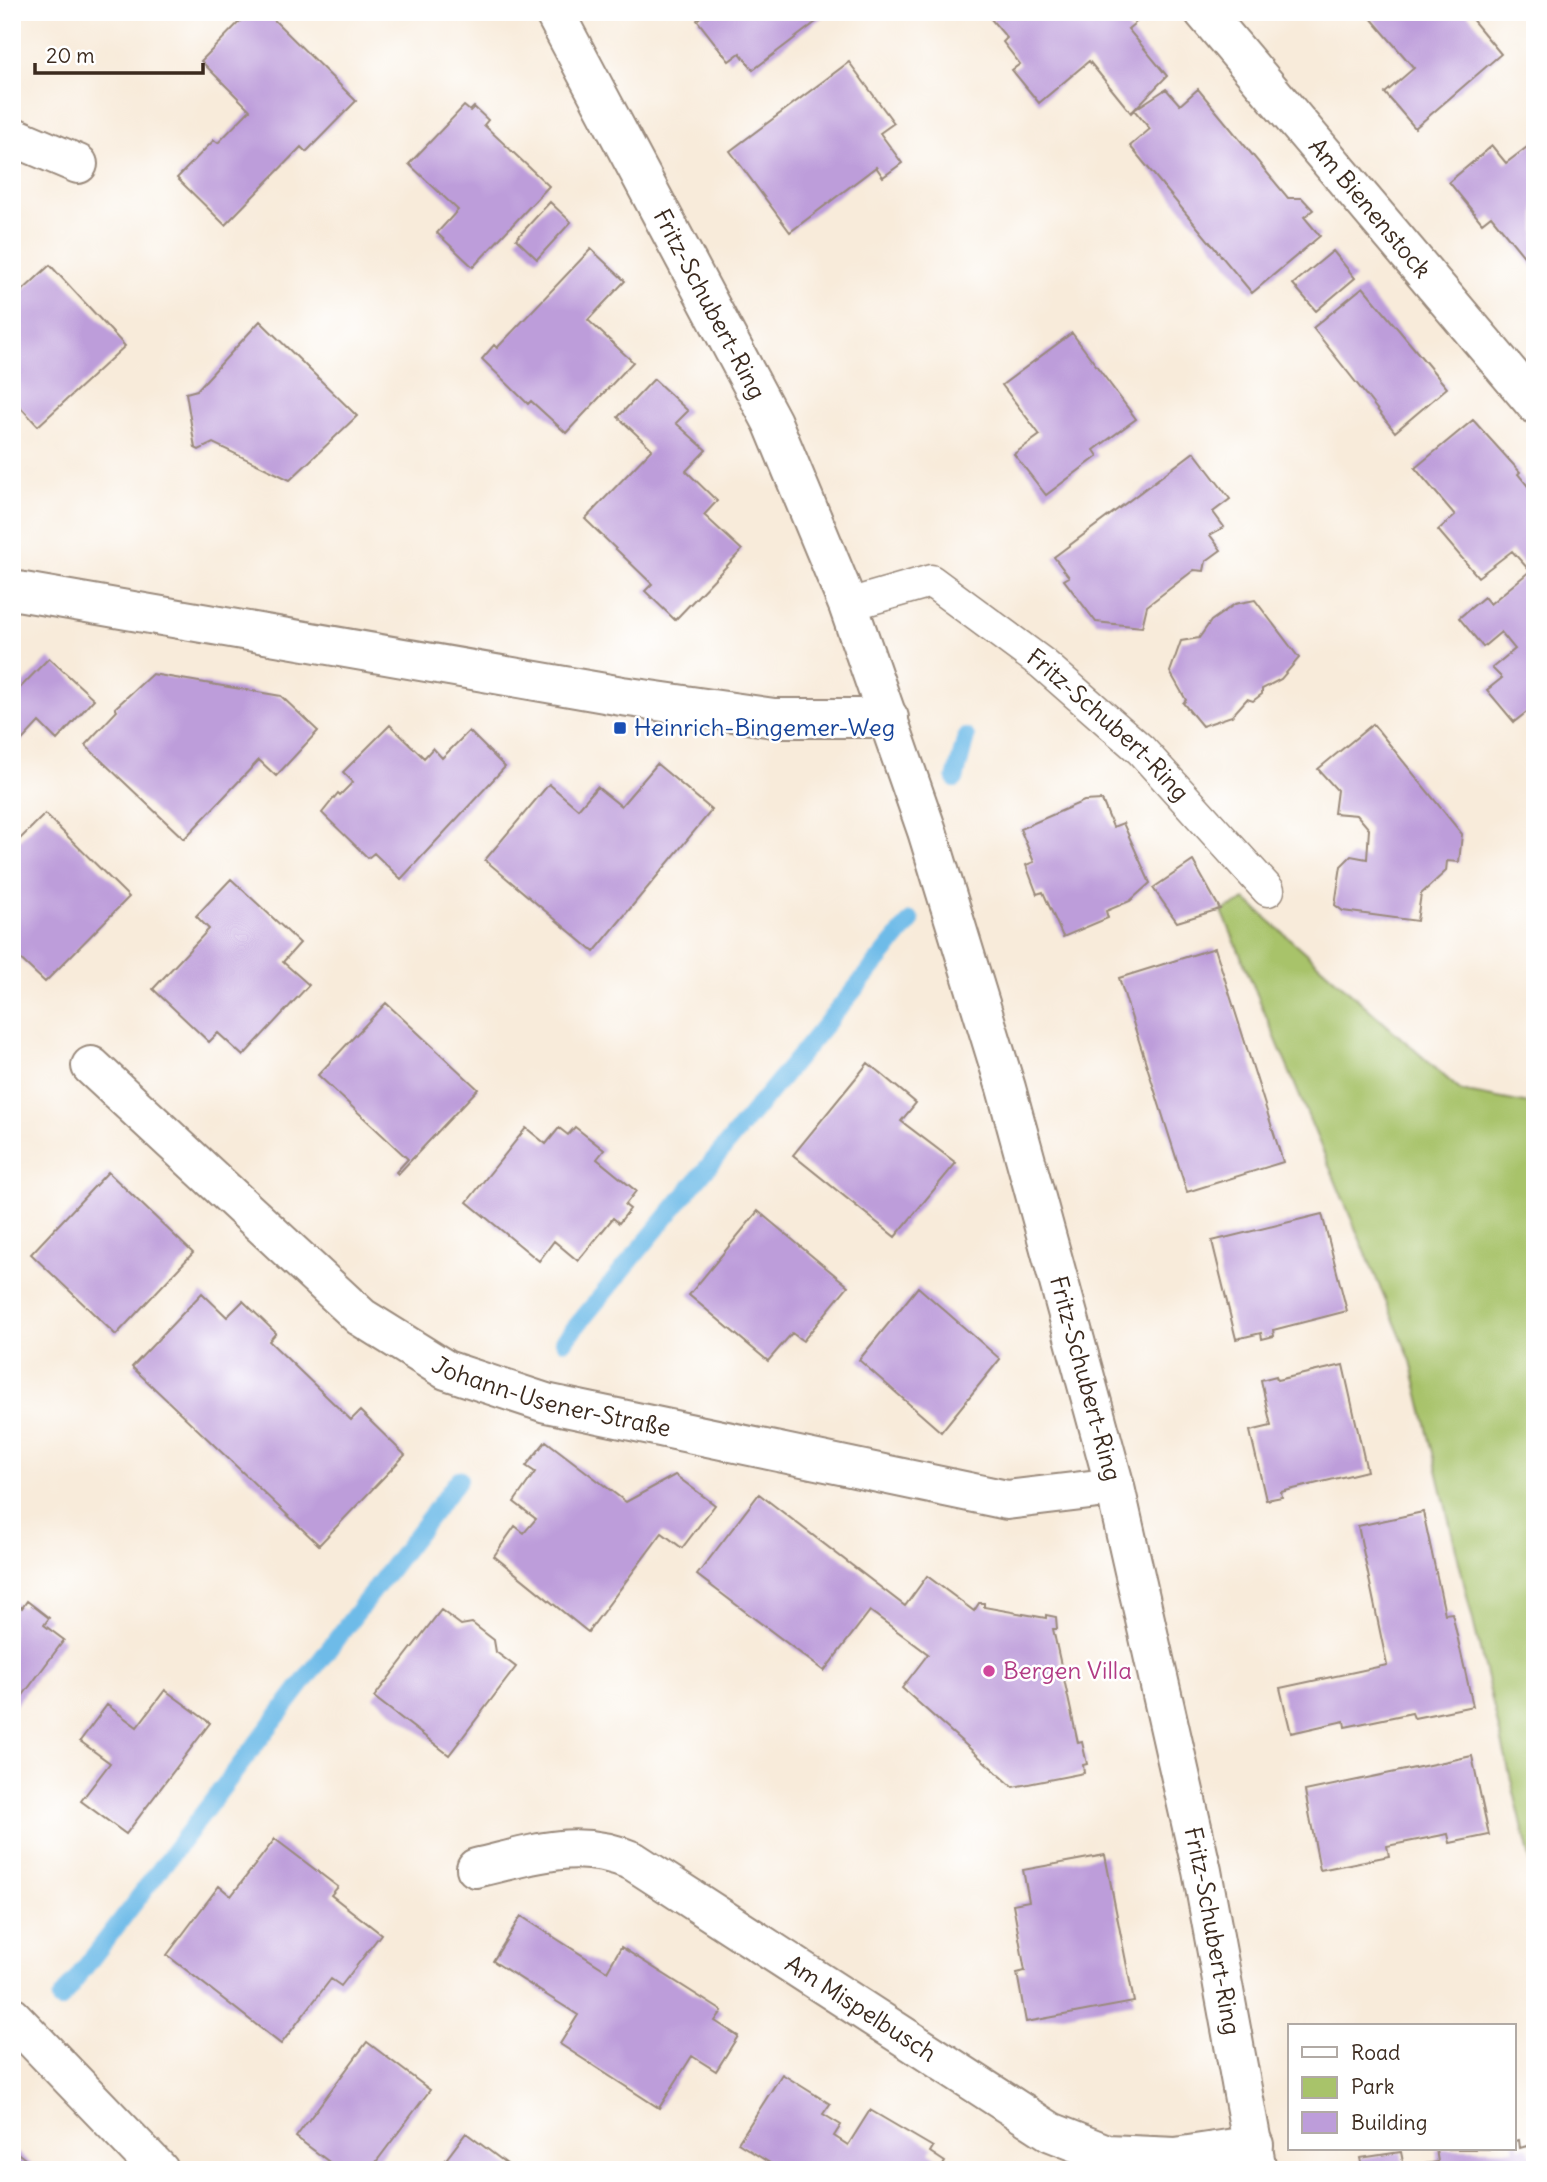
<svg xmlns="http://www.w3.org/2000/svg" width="1547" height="2182" font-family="Delius,sans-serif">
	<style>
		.green { fill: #a8c36a; stroke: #727644; stroke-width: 2 }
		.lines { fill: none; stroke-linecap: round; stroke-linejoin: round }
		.stream { stroke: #6ebbe8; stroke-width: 18 }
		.building { fill: #bd9dda }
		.service-casing { stroke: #9a8a7c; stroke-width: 35 }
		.minor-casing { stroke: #9a8a7c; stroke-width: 42 }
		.service { stroke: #fff; stroke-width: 32 }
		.minor { stroke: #fff; stroke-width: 38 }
		.transit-dot { fill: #1a4fb4; stroke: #fff; stroke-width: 2.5 }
		.hotel-dot { fill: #d1479c; stroke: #fff; stroke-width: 2.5 }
		.labels { text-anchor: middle; stroke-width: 5; stroke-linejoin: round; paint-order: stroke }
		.street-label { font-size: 24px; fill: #3b2a1e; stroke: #fff }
		.transit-label { font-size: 24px; fill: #164399; stroke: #fff; text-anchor: start }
		.hotel-label { font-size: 24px; fill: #b23c85; stroke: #fff; text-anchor: start }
	</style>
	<rect width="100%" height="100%" fill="#fff"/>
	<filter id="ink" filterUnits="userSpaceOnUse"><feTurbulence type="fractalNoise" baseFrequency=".0143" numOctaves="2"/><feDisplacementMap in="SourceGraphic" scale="14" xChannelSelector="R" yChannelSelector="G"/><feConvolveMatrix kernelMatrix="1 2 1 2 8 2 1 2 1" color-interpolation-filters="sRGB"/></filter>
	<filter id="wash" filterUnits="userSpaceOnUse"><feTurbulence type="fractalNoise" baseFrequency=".00686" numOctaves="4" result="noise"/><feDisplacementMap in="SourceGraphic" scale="28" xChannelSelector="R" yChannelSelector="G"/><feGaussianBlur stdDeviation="1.57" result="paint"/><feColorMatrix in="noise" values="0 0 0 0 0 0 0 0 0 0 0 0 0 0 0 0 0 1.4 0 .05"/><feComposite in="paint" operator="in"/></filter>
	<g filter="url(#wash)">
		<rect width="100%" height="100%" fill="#f8ebda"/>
		<path class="green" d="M1246,900l215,191 74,14v775l-124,-519 -189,-450z"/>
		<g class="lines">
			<path class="stream" d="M955,779l11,-42
				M564,1341l347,-420
				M60,2000l399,-521"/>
		</g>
		<g id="blocks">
			<path class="building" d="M249,12h17l90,89 -50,51 -5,-5 -76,78 -48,-47 37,-38 4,3 32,-33 -49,-49z
				M706,12h123l-76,58 -13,-17 -11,8 -32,-41z
				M985,12h149l6,7 -12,10 39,47 -36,37 -42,-52 -50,42 -27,-33 8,-6 -17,-22 4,-4z
				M1375,12h91l35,42 -86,74 -30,-35 29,-25 -44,-51z
				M849,62l45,61 -14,10 22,30 -19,14 -7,-10 -86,65 -60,-81z
				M1166,89l14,16 18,-16 90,109h14l11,12 -9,7 16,19 -68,57 -122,-147 20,-17 -16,-19z
				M464,106l6,5 4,-4 14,13 -4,5 65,61 -76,81 -36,-34 21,-23 -49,-46z
				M1535,141v129l-44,-54 -9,7 -33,-41 43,-36 14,17z
				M550,202l21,20 -34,37 -21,-20z
				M591,249l34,32 -37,39 45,42 -67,71 -35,-32 -3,3 -46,-45 12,-14 3,3z
				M1333,251l22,27 -39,33 -23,-27z
				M50,265l75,81 -87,80 -26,-28v-110l7,6z
				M1363,287l84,101 -52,44 -82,-104z
				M260,321l97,95 -67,64 -77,-37 -14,7 -4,-2 -9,-55 11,-3z
				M1072,333l64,86 -42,31 4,6 -52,39 -32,-41 26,-19 -38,-50z
				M654,379l34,32 -12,12 30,27 -20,21 31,30 -13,14 38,35 -67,70 -30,-29 7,-7 -67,-65 67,-70 -34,-32z
				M1473,420l47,52 -2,2 17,21v225l-7,-9 -14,11 -27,-32 15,-12 -10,-10 23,-19 -14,-17 -18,15 -24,-29 25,-21 6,7 40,-33 -18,-20 -34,26 -40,-47 17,-15 -40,-47z
				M1194,452l36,47 -17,13 11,15 -14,8 11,15 -15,11 -2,10 -10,-1 -47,36 -5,21 -46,-5 -32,-42 5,-3 -15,-20z
				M1255,600l44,58 -18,21 -19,10v5l-9,7 -6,-2 -15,17 -30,10 -19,-23 3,-3 -16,-28 11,-31 18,-3 12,-17 24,-17z
				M49,658l45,41 -37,41 -18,-18 -27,29v-55z
				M152,674l129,22 37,35 -42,45 -17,-16 -75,79 -99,-94 32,-34 -2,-3z
				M1373,724l89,110 -3,28 -12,-1 -1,10 -25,23 -4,27 -74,-10 -8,-6 6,-39 10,-10 16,3 2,-30 -12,-14 -23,-2 3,-23 -19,-21z
				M390,725l34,33 9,-10 9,10 27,-27 36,36 -104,112 -27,-26 -6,5 -46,-45 16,-20 2,2 13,-13 -10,-10z
				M657,764l55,46 -118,142 -109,-92 64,-76 29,25 19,-22 24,19z
				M1102,800l11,27 10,-4 27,60 -20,18 -24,10 2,7 -45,19 -20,-45 -6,2 -11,-29 8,-3 -14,-33 64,-28z
				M45,814l84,83 -84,85 -33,-31v-115l6,5z
				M1193,861l27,48 -43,13 -24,-34z
				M231,879l69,64 -17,19 26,23 -66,71 -25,-23 -9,9 -56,-53 56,-60 -13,-13z
				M1215,948l68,214 -96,30 -68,-214z
				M386,1003l92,86 -80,85 -2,-2 12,-13 -90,-84z
				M868,1063l48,40 -15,18 55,42 -61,74 -102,-82z
				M575,1127l29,23 -7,9 39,32 -11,14 5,4 -11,14 -6,-5 -35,43 -24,-20 -15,20 -72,-59 59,-74 20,16 13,-16 9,7z
				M108,1172l85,81 -77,82 -85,-81z
				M758,1211l90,75 -45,55 -11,-8 -24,28 -79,-66z
				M1322,1214l25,97 -74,19 1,6 -12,3 -1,-6 -25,6 -24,-98z
				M918,1287l82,72 -59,73 -82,-72z
				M202,1293l25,24 16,-16 33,32 -7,8 82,79 9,-9 45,44 -86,90 -187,-178z
				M1343,1365l24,106 -86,21 1,5 -16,3 -16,-69 21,-5 -10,-46 15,-4 1,4z
				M546,1441l80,61 49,-27 40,30 -33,43 -20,-15 -74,99 -94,-76 21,-30 9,7 12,-14 -22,-17 21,-30 -9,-6z
				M759,1494l146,112 22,-30 47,35 5,-8h5v4l62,11v-3l10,2 1,12h-4l25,114 4,-1 5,22 -4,1 1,8 -71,14 -111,-99 26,-34 -58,-43 -46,60 -127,-96z
				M1423,1512l22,102 7,-1 21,93 -59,12 -2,-5 -67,14 -1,-6 -53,12 -11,-45 107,-23 -29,-139z
				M12,1600l10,8 5,-7 22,17 -5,7 20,15 -52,70z
				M441,1610l20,15 11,-2 22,17 2,12 20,15 -67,88 -75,-58z
				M165,1690l45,33 -84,111 -45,-33 29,-38 -30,-22 27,-36 30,22z
				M1472,1756l17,79 -39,8 -2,-9 -61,12 2,10 -69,14 -15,-79z
				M275,1839l63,48 -7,8 50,39 -40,52 -10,-7 -50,65 -114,-89 52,-69 12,10z
				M1105,1855l29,147 -108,20 -9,-49 8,-2 -12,-67 16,-3 -6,-31z
				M521,1916l86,55 14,-24 101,64 -7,10 23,15 -22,35 -24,-15 -33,52 -99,-64 18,-29 -85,-54z
				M367,2042l63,48 -60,80h-30l-44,-33z
				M782,2074l48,30 -7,10 18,11 -7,11 14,9 22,-35 63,37 -3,5 15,10 -5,8h-159l-43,-27z
				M466,2133l49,37h-77z
				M1519,2140l1,8 7,-2 5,8 3,16h-172l-3,-12 41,-6 3,15 34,-5 -2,-13h78v-8z
				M15,2151l24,19h-27z"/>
		</g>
	</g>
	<g filter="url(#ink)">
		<use href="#blocks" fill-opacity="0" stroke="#9a8a7c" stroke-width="2"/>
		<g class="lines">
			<g class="service-casing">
				<g id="service">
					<path id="s1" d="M848,605l83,-24 112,83 98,86 127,140"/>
				</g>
			</g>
			<g class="minor-casing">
				<g id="minor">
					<path id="s2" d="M554,12l218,410 76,183 79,226 79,257 109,399 87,384 55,299"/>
					<path id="s3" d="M1204,12l331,392"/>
					<path d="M12,136l66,28"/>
					<path d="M12,590l610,106 152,22h115"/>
					<path id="s4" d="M91,1066l270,251 85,53 100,33 461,97 108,-13"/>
					<path id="s5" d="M476,1868c57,-13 100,-31 157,-7l418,271 56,22 69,3 78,-12"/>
					<path d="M12,2017l147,153"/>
				</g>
			</g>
			<use href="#service" class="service"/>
			<use href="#minor" class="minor"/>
		</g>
	</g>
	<rect class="transit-dot" x="613" y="721" width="14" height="14" rx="3.5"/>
	<circle class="hotel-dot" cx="989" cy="1671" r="7"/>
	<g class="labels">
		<g class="street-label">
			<text dy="8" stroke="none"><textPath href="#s3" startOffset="257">Am Bienenstock</textPath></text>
			<text dy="8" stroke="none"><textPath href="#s2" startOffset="331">Fritz-Schubert-Ring</textPath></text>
			<text dy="8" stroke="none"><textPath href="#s1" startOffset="315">Fritz-Schubert-Ring</textPath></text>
			<text dy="8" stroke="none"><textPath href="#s2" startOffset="1472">Fritz-Schubert-Ring</textPath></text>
			<text dy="8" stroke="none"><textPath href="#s4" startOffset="578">Johann-Usener-Straße</textPath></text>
			<text dy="8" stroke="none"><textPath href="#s2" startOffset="2039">Fritz-Schubert-Ring</textPath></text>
			<text dy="8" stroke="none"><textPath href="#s5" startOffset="432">Am Mispelbusch</textPath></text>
		</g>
		<g class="transit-label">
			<text x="634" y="736">Heinrich-Bingemer-Weg</text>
		</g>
		<g class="hotel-label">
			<text x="1003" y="1679">Bergen Villa</text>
		</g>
	</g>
	<rect width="1547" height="2182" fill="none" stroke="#fff" stroke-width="42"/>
	<rect x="1288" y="2024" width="228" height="126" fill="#ffffff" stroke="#b1aaa5" stroke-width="2"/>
	<rect x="1302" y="2047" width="35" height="10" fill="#ffffff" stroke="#b1aaa5" stroke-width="2"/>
	<text x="1351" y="2060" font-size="21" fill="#3b2a1e">Road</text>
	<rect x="1302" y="2077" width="35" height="21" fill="#a8c36a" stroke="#b1aaa5" stroke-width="2"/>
	<text x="1351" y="2094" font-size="21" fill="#3b2a1e">Park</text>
	<rect x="1302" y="2112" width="35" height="21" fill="#bd9dda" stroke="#b1aaa5" stroke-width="2"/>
	<text x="1351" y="2130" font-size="21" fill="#3b2a1e">Building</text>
	<path d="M35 63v10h168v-10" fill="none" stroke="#3b2a1e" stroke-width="3.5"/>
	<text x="46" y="63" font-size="21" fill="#3b2a1e" stroke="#ffffff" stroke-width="5" paint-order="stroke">20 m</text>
</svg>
